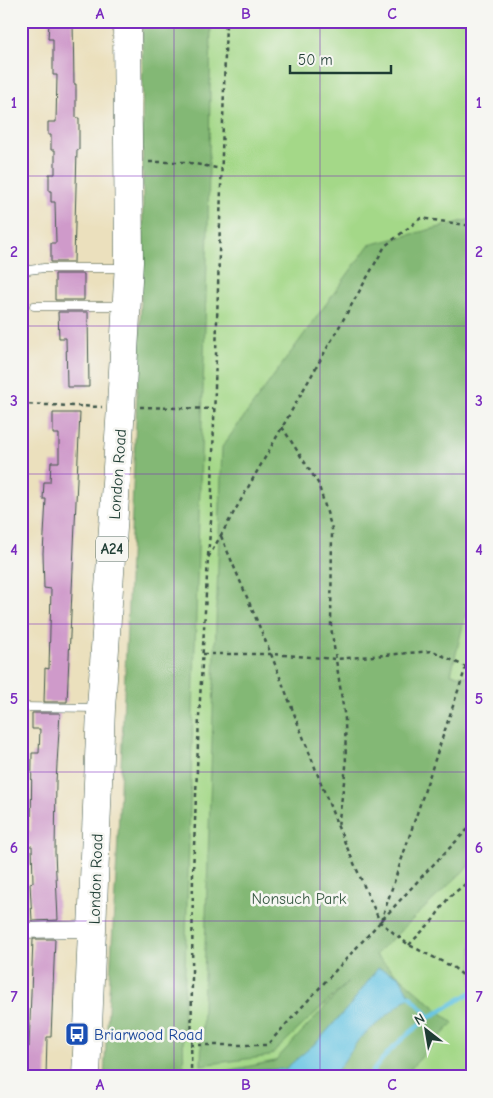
<svg xmlns="http://www.w3.org/2000/svg" width="493" height="1098" font-family="'Comic Neue',sans-serif">
	<style>
		.green { fill: #a4d888; stroke: #628a5e }
		.forest { fill: #83b874; stroke: #517a54 }
		.water { fill: #65c4e3; stroke: #42808c }
		.lines { fill: none; stroke-linecap: round; stroke-linejoin: round }
		.stream { stroke: #65c4e3; stroke-width: 4.5 }
		.building { fill: #cf9aca }
		.lane-casing { stroke: #3e5549; stroke-width: 9 }
		.highway-casing { stroke: #3e5549; stroke-width: 29 }
		.path { stroke: #3e5549; stroke-width: 2.5; stroke-dasharray: 4 4; stroke-linecap: butt }
		.lane { stroke: #fff; stroke-width: 8 }
		.highway { stroke: #fff; stroke-width: 28 }
		.grid { fill: none; stroke: #7b2cbf; stroke-width: 1; stroke-opacity: 0.55 }
		.labels { text-anchor: middle; stroke-width: 5; stroke-linejoin: round; paint-order: stroke }
		.shield { fill: #f6f6f2; stroke: #60746d; stroke-width: 1 }
		.shield-label { font-size: 15px; font-weight: bold; fill: #1f3d34 }
		.street-label { font-size: 16px; fill: #1f3d34; stroke: #f6f6f2 }
		.park-label { font-size: 16px; fill: #3a5c45; stroke: #f6f6f2 }
		.transit-label { font-size: 16px; fill: #164399; stroke: #f6f6f2; text-anchor: start }
		.neatline { fill: none; stroke: #7b2cbf; stroke-width: 2 }
		.grid-label { font-size: 16px; text-anchor: middle; font-weight: bold; fill: #7b2cbf }
	</style>
	<rect width="100%" height="100%" fill="#f6f6f2"/>
	<filter id="ink" filterUnits="userSpaceOnUse"><feTurbulence type="fractalNoise" baseFrequency=".02" numOctaves="2"/><feDisplacementMap in="SourceGraphic" scale="10" xChannelSelector="R" yChannelSelector="G"/><feConvolveMatrix kernelMatrix="1 2 1 2 8 2 1 2 1" color-interpolation-filters="sRGB"/></filter>
	<filter id="wash" filterUnits="userSpaceOnUse"><feTurbulence type="fractalNoise" baseFrequency=".0096" numOctaves="4" result="noise"/><feDisplacementMap in="SourceGraphic" scale="20" xChannelSelector="R" yChannelSelector="G"/><feGaussianBlur stdDeviation="1.12" result="paint"/><feColorMatrix in="noise" values="0 0 0 0 0 0 0 0 0 0 0 0 0 0 0 0 0 1.4 0 .05"/><feComposite in="paint" operator="in"/></filter>
	<g filter="url(#wash)">
		<rect width="100%" height="100%" fill="#ebe0bd"/>
		<path class="green" d="M155,21h317v1056h-352z"/>
		<path class="forest" d="M142,21h69l-3,208 -25,805 1,43h-80l13,-219 26,-602z
			M472,219v369l-21,86 21,3v186l-97,92 78,68 -50,54h-207l79,-16 73,-79 -78,74 -69,9 21,-618 147,-202z"/>
		<path class="water" d="M378,968l21,8 11,20 -51,43 -26,38h-112l12,-6 52,-2 33,-28 33,-37z"/>
		<g class="lines">
			<path class="stream" d="M410,996l20,21 42,-25
				M369,1077c16,-25 38,-43 61,-60"/>
		</g>
		<g id="blocks">
			<path class="building" d="M49,21h24l1,63h2v34h3v32h-2l-3,112h-23v-19h5l-1,-41h-4v-11h-2v-17h6v-24h-4v-15h-3v-13h8l1,-47h-4v-36h-5z
				M55,274h29v26h-29z
				M58,312h30l1,75h-22l-1,-49h-7z
				M53,413h27l-13,289h-23l1,-34 4,1 2,-80 -7,-1 -1,-35 3,-54h-3l1,-17h6l1,-20h8v-28h-6z
				M32,713h28l-4,69 -1,70 3,68 -26,1 -2,-38 3,-1 -1,-36h-9v-15h8l1,-78h7l1,-24h-8z
				M33,939h22l-4,98h-4l-1,40h-22l1,-30h4z"/>
		</g>
	</g>
	<g filter="url(#ink)">
		<use href="#blocks" fill-opacity="0" stroke="#3e5549" stroke-width="1"/>
		<g class="lines">
			<g class="lane-casing">
				<path id="lane" d="M21,271l23,-3h80
					M34,306h88
					M21,707l76,1
					M21,927l66,-2
					M21,934l66,-1"/>
			</g>
			<g class="highway-casing">
				<path id="highway" d="M86,1077l15,-368 20,-302 8,-145 -2,-241"/>
			</g>
			<path class="path" d="M149,162h36l37,7
				M21,404l81,3
				M140,407l74,2
				M282,427l36,56 14,46 -1,98 14,92 1,48 -8,59
				M221,536l50,118 67,173 42,95 29,23 44,22 19,16
				M208,556l3,-35 15,-500
				M203,654h68l65,5 97,-8 33,16h6
				M381,921l85,-254 6,-11
				M409,945l24,-25 16,-23 23,-18
				M190,1045h77l160,-174 45,-46
				M191,1077l2,-204 6,-156 9,-159 177,-312 36,-28 51,8"/>
			<use href="#lane" class="lane"/>
			<use href="#highway" class="highway"/>
		</g>
	</g>
	<path class="grid" d="M174,21v1056M320,21v1056M21,176h451M21,326h451M21,474h451M21,624h451M21,772h451M21,921h451"/>
	<defs>
		<g id="bus-square" transform="scale(1.25)"><rect x="-9" y="-9" width="18" height="18" rx="4" fill="#1a4fb4" stroke="#f6f6f2"/><path d="M-5-6H5V4H4V6H2V4H-2V6H-4V4H-5ZM-3.5-4V0h7V-4ZM-3.5 1.2v1.5H-2V1.2ZM2 1.2v1.5H3.5V1.2Z" fill="#fff"/></g>
	</defs>
	<g fill-rule="evenodd">
		<use href="#bus-square" x="77" y="1034"/>
	</g>
	<g class="labels">
		<rect class="shield" x="96" y="536.5" width="32" height="25" rx="4"/>
		<g class="shield-label">
			<text x="112" y="554">A24</text>
		</g>
		<g class="street-label">
			<text transform="translate(117 474) rotate(-86)" y="6">London Road</text>
			<text transform="translate(95 879) rotate(-88)" y="6">London Road</text>
		</g>
		<g class="park-label">
			<text x="299" y="904">Nonsuch Park</text>
		</g>
		<g class="transit-label">
			<text x="94" y="1040">Briarwood Road</text>
		</g>
	</g>
	<rect width="493" height="1098" fill="none" stroke="#f6f6f2" stroke-width="55"/>
	<g transform="translate(426 1030) rotate(329)" stroke="#f6f6f2" stroke-width="4" paint-order="stroke">
	<path d="M0-4L9 19L0 12L-9 19Z" fill="#1f3d34"/>
	<text y="-8" font-size="14" font-weight="bold" text-anchor="middle" fill="#1f3d34">N</text>
	</g>
	<path d="M290 65v8h101v-8" fill="none" stroke="#1f3d34" stroke-width="2.5"/>
	<text x="298" y="65" font-size="15" fill="#1f3d34" stroke="#f6f6f2" stroke-width="4" paint-order="stroke">50 m</text>
	<rect x="28" y="28" width="438" height="1042" class="neatline"/>
	<g class="grid-label">
		<text x="100" y="19">A</text>
		<text x="246" y="19">B</text>
		<text x="392" y="19">C</text>
		<text x="14" y="108">1</text>
		<text x="479" y="108">1</text>
		<text x="14" y="257">2</text>
		<text x="479" y="257">2</text>
		<text x="14" y="406">3</text>
		<text x="479" y="406">3</text>
		<text x="14" y="555">4</text>
		<text x="479" y="555">4</text>
		<text x="14" y="704">5</text>
		<text x="479" y="704">5</text>
		<text x="14" y="853">6</text>
		<text x="479" y="853">6</text>
		<text x="14" y="1002">7</text>
		<text x="479" y="1002">7</text>
		<text x="100" y="1090">A</text>
		<text x="246" y="1090">B</text>
		<text x="392" y="1090">C</text>
	</g>
</svg>
